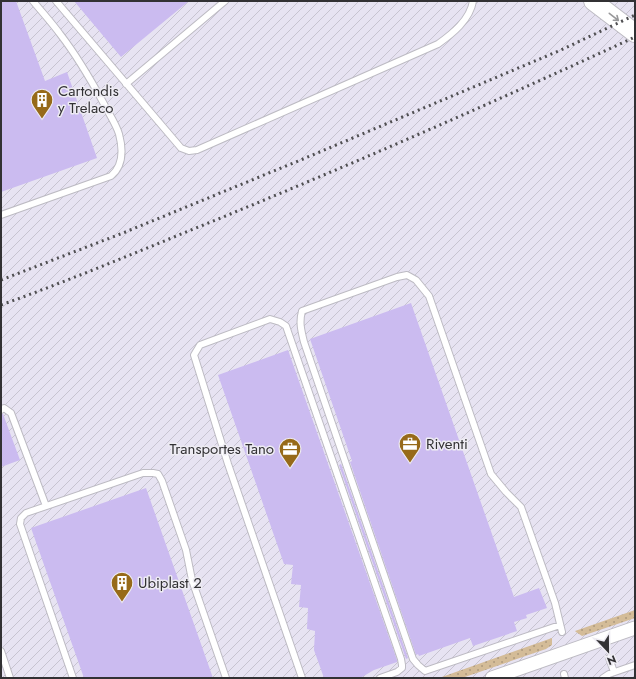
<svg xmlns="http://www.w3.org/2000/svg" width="636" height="679" font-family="Jost,sans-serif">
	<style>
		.industrial { fill: url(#industrial-furrows) }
		.grass { fill: url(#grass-dots) }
		.building { fill: #cbbbf0 }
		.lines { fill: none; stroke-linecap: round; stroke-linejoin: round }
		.service-casing { stroke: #bdbbc3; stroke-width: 8 }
		.minor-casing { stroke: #bdbbc3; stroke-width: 15 }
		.secondary-casing { stroke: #bdbbc3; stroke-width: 20 }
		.service { stroke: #fff; stroke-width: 6 }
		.minor { stroke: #fff; stroke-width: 13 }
		.secondary { stroke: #fff; stroke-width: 18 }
		.rail { stroke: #4f4e51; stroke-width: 3; stroke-dasharray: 2 4; stroke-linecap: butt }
		.oneway { stroke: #98989a }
		.labels { text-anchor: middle; stroke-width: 3; stroke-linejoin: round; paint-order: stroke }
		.poi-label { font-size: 15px; fill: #323134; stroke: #eeecf3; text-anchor: start }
	</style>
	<defs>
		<pattern id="industrial-furrows" width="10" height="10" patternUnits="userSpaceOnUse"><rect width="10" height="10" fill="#e7e3f2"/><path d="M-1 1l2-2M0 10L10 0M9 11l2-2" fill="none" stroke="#c7c3d0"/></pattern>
		<pattern id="grass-dots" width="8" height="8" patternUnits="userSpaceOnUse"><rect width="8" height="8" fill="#d4bc98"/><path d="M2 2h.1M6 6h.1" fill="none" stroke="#ad997d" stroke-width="1.8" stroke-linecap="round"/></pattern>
	</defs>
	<rect width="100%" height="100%" fill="#eeecf3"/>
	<path class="industrial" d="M1,1h634v677h-634z"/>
	<path class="grass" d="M635,610v8l-53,18 -6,-4 -1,-1z
		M552,638v7l-6,4 -84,29h-23z"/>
	<path class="building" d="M1,1h15l29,80 22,-9 30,86 -96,34z
		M74,1h115l-68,56z
		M411,303l103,294 25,-9 8,20 -21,7 1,3 -13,4 3,9 -44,15 -3,-8 -51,18 -1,-2 -2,1 -66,-193 2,-1 -42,-122z
		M288,350l109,310v2l-23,8 -12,7 -38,1 -10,-28 1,-19 -8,-2 1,-21 -9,-1 2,-22 -10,-1 2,-19 -9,-1 -66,-189z
		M1,414h2l17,46 -19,7z
		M341,464l67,194 -2,1 -67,-194z
		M146,488l67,190h-129l-53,-150z"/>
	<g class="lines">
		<g class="service-casing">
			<path id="service" d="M56,1l125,147 8,3 8,-1 241,-106c14,-10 32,-24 35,-43
				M126,84l99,-83
				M1,215l110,-39c12,-10 12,-27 8,-42 -3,-10 -10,-20 -15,-30 -13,-24 -27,-48 -44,-70 -8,-11 -18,-22 -27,-33
				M1,410l3,-2 7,5 35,93
				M560,625l-135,46 -7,-6 -5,-6 -109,-317c-3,-12 -5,-20 -2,-31l95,-34 10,-2 9,5 13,16 62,178 15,18 15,15 34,96 7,29
				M1,651l9,27
				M609,658l5,14
				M564,674l1,4
				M73,678l-53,-154 1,-6 5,-5 117,-40h10l5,1 4,7 24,69 6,30 34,98
				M302,678l-74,-214 -34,-109 6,-10 70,-26 10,3 6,4 115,333 1,6v3l-5,4 -17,6
				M603,678l6,-4 26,-9"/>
		</g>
		<g class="minor-casing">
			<path id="minor" d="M492,678l143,-50"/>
		</g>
		<g class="secondary-casing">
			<path id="secondary" d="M593,1l42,32"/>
		</g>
		<use href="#service" class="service"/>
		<use href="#minor" class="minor"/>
		<use href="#secondary" class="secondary"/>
		<path class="rail" d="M1,280l122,-47 180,-74 258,-109 74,-35
			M1,305c75,-27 148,-58 222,-88 139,-57 276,-117 412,-180"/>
	</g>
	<defs><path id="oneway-shaft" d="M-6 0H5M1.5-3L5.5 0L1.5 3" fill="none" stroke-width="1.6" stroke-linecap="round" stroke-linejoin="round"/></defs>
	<use class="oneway" href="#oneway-shaft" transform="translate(614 17) rotate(38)"/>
	<defs>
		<g id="building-pin" transform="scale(1.15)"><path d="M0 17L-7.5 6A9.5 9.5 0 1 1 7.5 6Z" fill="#976a19" stroke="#eeecf3"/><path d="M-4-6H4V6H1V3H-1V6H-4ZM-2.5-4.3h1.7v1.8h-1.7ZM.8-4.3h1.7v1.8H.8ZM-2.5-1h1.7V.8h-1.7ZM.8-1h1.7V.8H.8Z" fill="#fff"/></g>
		<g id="office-pin" transform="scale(1.15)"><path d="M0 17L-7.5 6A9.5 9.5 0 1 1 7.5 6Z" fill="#976a19" stroke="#eeecf3"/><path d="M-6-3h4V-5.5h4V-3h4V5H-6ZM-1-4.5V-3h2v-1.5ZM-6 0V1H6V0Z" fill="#fff"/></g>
	</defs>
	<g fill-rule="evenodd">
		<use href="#building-pin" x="42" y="100"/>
		<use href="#office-pin" x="410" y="444"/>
		<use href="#office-pin" x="290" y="449"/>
		<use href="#building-pin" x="122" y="583"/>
	</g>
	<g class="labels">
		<g class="poi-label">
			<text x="58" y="96">Cartondis<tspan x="58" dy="17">y Trelaco</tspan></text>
			<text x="426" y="449">Riventi</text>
			<text x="274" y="454" text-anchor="end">Transportes Tano</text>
			<text x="138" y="588">Ubiplast 2</text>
		</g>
	</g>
	<rect width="636" height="679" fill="none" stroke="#323134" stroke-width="4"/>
	<g transform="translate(608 651) rotate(158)" stroke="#eeecf3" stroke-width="3" paint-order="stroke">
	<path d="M0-3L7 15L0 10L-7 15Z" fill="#323134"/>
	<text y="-6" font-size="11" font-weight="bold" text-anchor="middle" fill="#323134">N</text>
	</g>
</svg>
